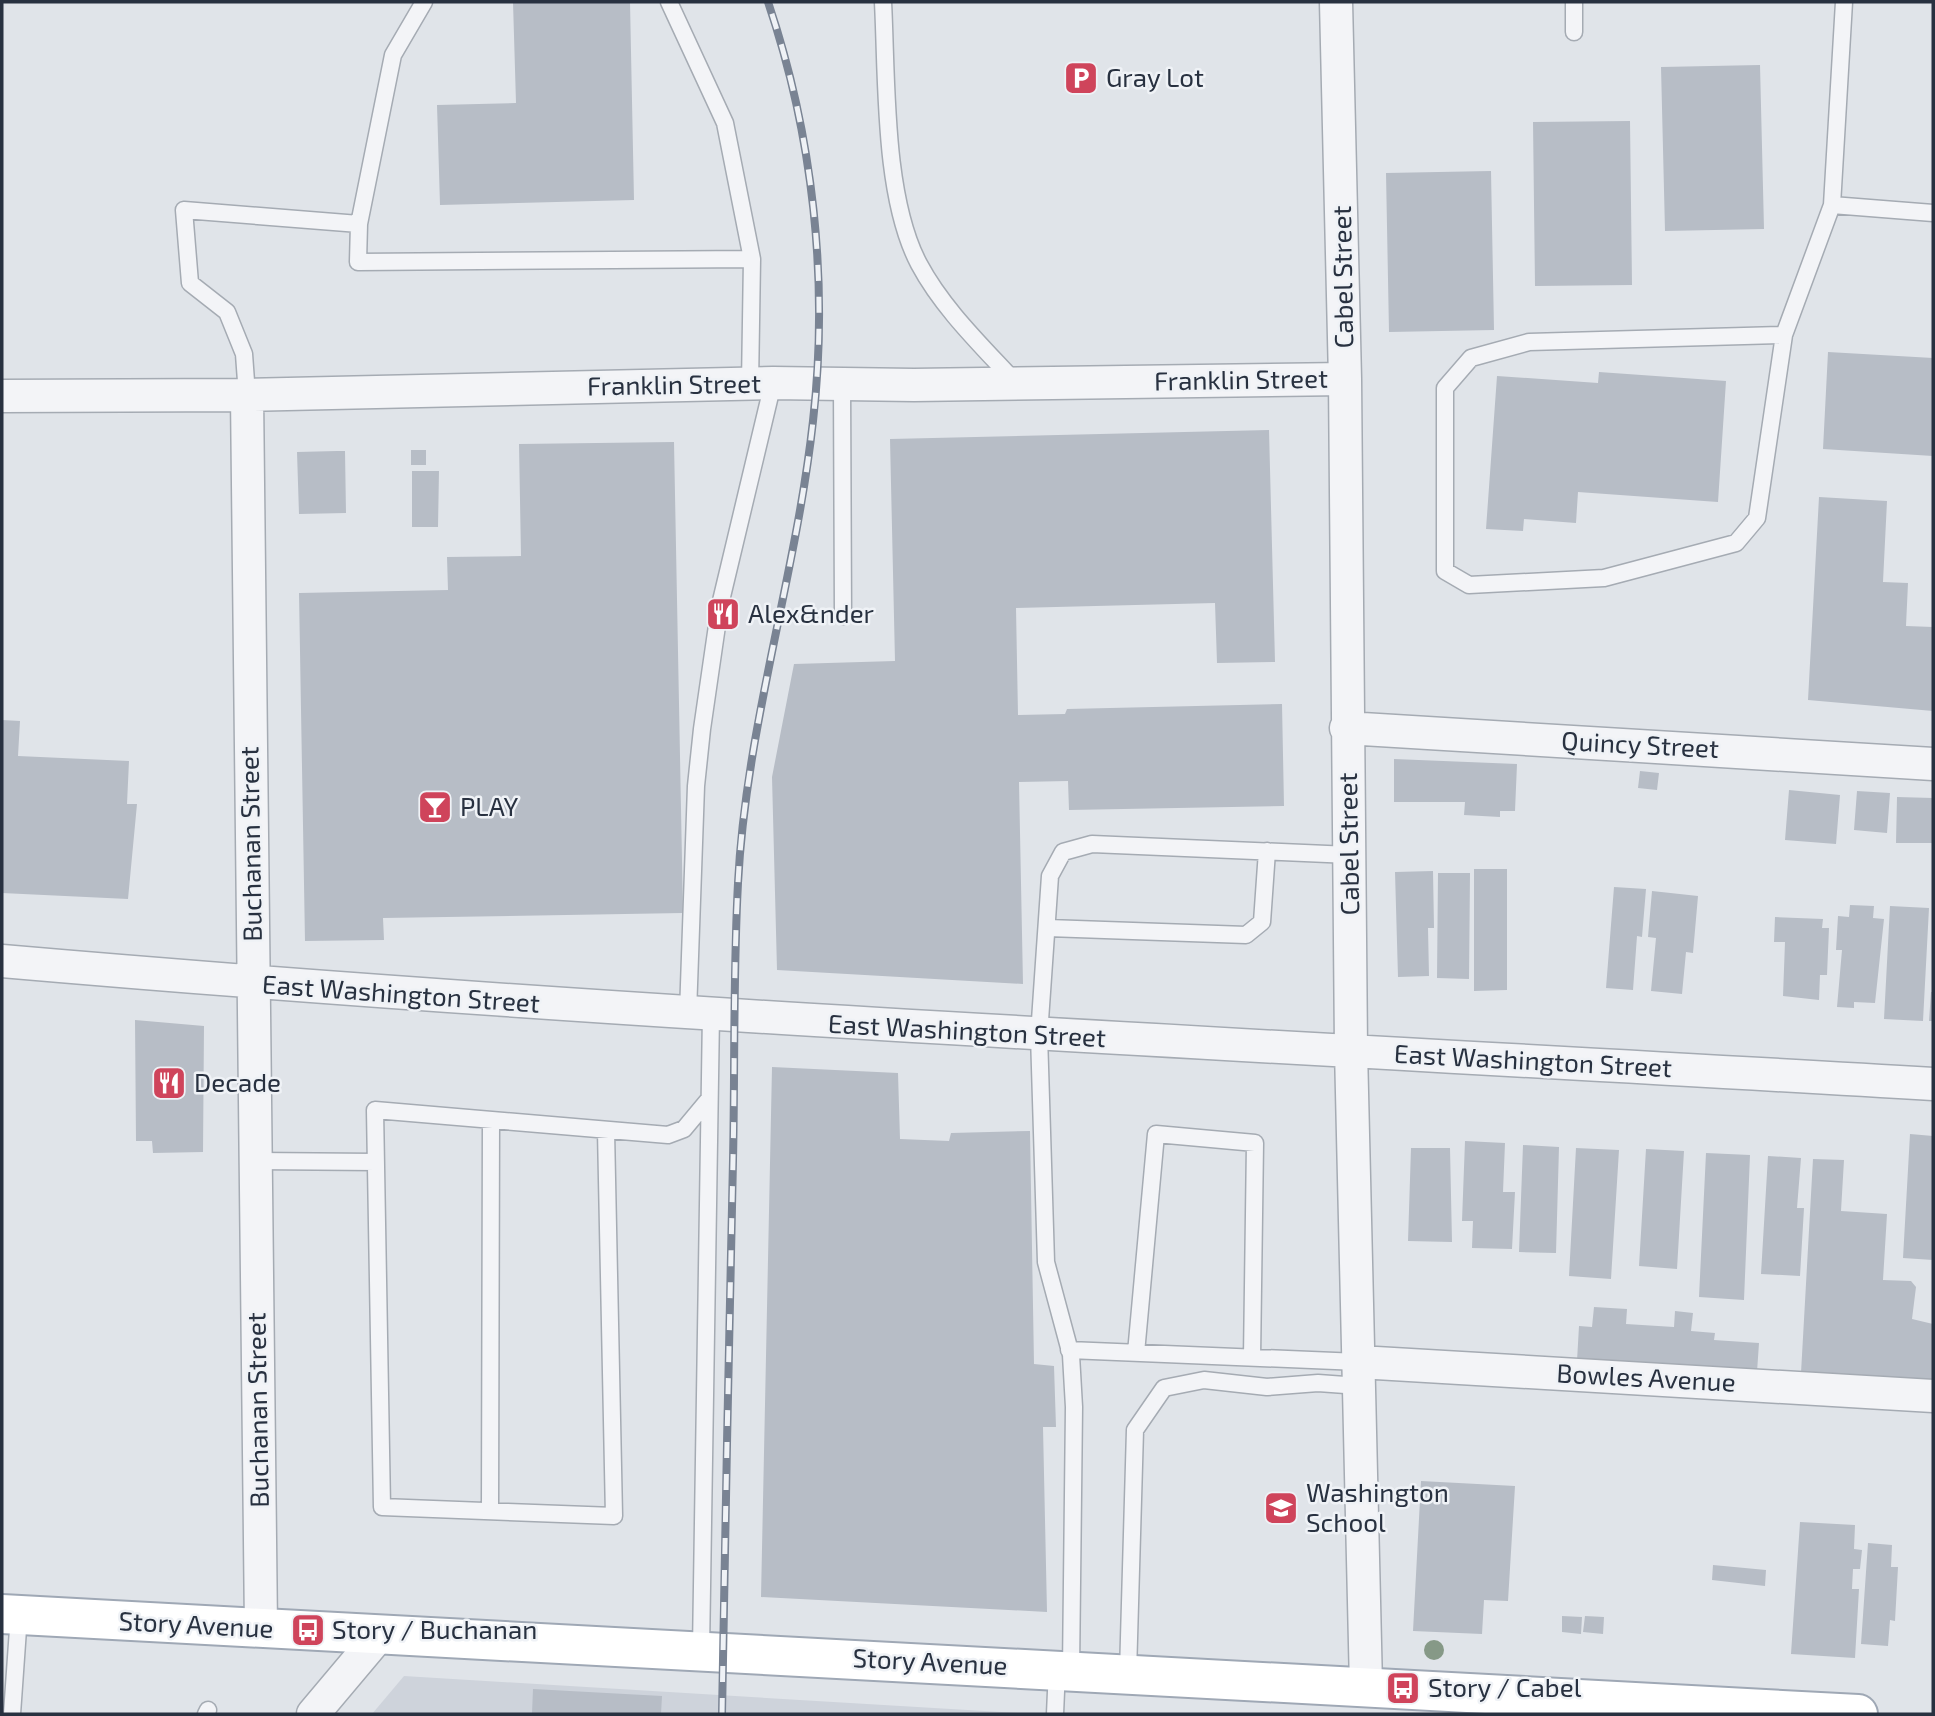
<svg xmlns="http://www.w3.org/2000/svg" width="1935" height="1716" font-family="'Exo 2',sans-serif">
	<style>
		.built { fill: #ced3db }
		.building { fill: #b7bdc6 }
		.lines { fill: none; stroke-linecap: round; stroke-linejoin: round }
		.service-casing { stroke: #a5abb3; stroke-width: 19 }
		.minor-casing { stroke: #a5abb3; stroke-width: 35 }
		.primary-casing { stroke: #9fa8b5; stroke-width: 42 }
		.service { stroke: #f3f4f7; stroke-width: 16 }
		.minor { stroke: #f3f4f7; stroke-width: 32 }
		.primary { stroke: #fff; stroke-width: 38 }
		.rail-casing { stroke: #798393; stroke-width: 8 }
		.rail { stroke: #eff2f6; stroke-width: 5; stroke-dasharray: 16; stroke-linecap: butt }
		.tree { fill: #869987 }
		.labels { text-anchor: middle; stroke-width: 5; stroke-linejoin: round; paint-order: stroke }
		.poi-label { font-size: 26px; fill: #283140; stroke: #eff2f6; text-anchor: start }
		.street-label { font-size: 26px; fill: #283140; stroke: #eff2f6 }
	</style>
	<rect width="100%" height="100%" fill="#e0e4e9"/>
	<path class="built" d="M404,1676l629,38h-661z"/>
	<path class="building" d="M513,2h117l4,198 -194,5 -3,-100 79,-2z
		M1760,65l4,164 -99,2 -4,-164z
		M1630,121l2,164 -97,1 -2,-164z
		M1491,171l3,159 -105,2 -3,-159z
		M1828,352l105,6v98l-110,-7z
		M1599,372l127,9 -8,121 -140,-10 -2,31 -52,-4 -1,12 -37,-2 11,-153 101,7z
		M1269,430l6,232 -58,1 -2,-60 -199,5 2,107 47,-1 2,-5 215,-5 2,102 -215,4 -1,-29 -49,1 4,202 -246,-14 -5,-193 22,-113 101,-3 -5,-222z
		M674,442l9,471 -300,5 1,22 -79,1 -6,-348 149,-3 -1,-33 74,-1 -2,-112z
		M411,450h15v15h-15z
		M337,451h8l1,62 -47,1 -2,-62z
		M412,471h27l-1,56h-26z
		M1819,497l68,4 -4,81 25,1 -2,43 27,1v84l-125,-11z
		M2,720l18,1 -2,35 111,5 -2,43h10l-9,95 -126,-6z
		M1394,759l123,5 -2,47h-15v6l-36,-2 1,-13h-71z
		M1640,771l19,2 -2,17 -19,-2z
		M1789,790l51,5 -4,49 -51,-4z
		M1857,791l33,2 -3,40 -33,-3z
		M1897,797l36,1v45h-37z
		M1474,869h33v121l-33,1z
		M1433,871l1,57h-6l1,48 -31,1 -3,-105z
		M1438,873h32l-1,106 -32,-1z
		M1614,887l32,2 -4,48 -5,-1 -4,54 -27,-2z
		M1652,891l46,5 -5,57 -7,-1 -4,42 -31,-3 5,-53 -8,-1z
		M1850,905l24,1 -1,12 11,1 -9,84 -21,-1v6l-17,-1 5,-57h-6l2,-34 11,1z
		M1890,906l39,2 -6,113 -39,-2z
		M1775,917l48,2 -1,9h7l-2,47h-7l-1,25 -36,-4 2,-54h-11z
		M1931,992h2v29h-4z
		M135,1020l69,6 -1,126 -50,1 -1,-12h-16z
		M772,1067l126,6 2,66 49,2 2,-8 79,-2 4,233 20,2 2,61h-13l4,185 -286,-15z
		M1910,1134l23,2v124l-30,-2z
		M1465,1141l40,2 -2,49h12l-3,57 -40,-1 1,-27h-11z
		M1523,1145l36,2 -3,106 -37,-1z
		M1411,1148h39l2,94 -44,-1z
		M1576,1148l43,2 -8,129 -42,-3z
		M1646,1149l38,2 -7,118 -38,-3z
		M1706,1153l44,2 -6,145 -45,-3z
		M1768,1156l33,2 -4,50h7l-4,68 -39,-2z
		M1813,1159l31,1 -3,51 46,3 -4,66 28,1 5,6 -4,32 21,5v57l-132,-8z
		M1594,1307l33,2 -1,15 48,3 1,-16 18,2 -2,18 24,2 -1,7 45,3 -2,29 -180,-11 2,-35 13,1z
		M1421,1481l94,5 -7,115 -24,-1 -2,34 -69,-3z
		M1800,1522l55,3 -1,24 8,1 -2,19h-7l-1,20h7l-4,69 -64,-4z
		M1868,1543l24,2 -1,22h7l-3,54 -5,-1 -2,26 -27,-2z
		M1713,1565l53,5 -1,16 -53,-6z
		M1562,1616l20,1 -1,17 -19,-2z
		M1585,1616l19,1 -1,17 -20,-2z
		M533,1689l129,7 -1,18h-129z"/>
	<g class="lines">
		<g class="service-casing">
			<path id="service" d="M424,2l-31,53 -34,169 -1,38 394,-3
				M669,2l56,121 27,136 -2,125
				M883,2c4,76 0,194 36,262 24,45 63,82 97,119
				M1574,2v30
				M1844,2l-12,203 101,8
				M1784,335l-27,183 -21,25 -132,35 -135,7 -24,-14v-183l26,-30 58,-16 255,-7 48,-130
				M842,384l1,232
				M247,395l-3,-41 -17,-42 -37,-29 -6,-73 175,14
				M1048,928l198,7 16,-13 5,-71
				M688,1013l8,-227 6,-57 18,-124 53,-222
				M606,1131l8,385 -232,-9 -7,-397 293,25 16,-6 25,-30
				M255,1161l121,1
				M1069,1350l290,12
				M1136,1353l20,-219 99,9 -3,215
				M490,1511l1,-391
				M701,1650l10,-636
				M1071,1670l3,-263 -3,-52 -25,-93 -7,-227 11,-159 13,-24 29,-8 258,11
				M1128,1673l7,-243 29,-42 40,-8 63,7 51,-4 41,3
				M12,1714l7,-99
				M206,1714l2,-4
				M1055,1714l2,-45"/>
		</g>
		<g class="minor-casing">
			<path id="minor" d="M1336,2l9,377 6,671 15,636
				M247,395l14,1233
				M2,396l245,-1 526,-12 141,2 431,-6
				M1346,728l587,36
				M2,961c643,56 1287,85 1931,123
				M1359,1362l574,34
				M313,1714l69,-82"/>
		</g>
		<g class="primary-casing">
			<path id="primary" d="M2,1614l1856,100"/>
		</g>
		<use href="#service" class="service"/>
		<use href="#minor" class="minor"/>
		<use href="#primary" class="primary"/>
		<g class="rail-casing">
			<path id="rail" d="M722,1714c3,-185 7,-369 11,-554 2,-92 0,-185 5,-277 8,-157 58,-307 75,-462 16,-140 0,-286 -45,-419"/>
		</g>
		<use href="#rail" class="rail"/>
	</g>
	<circle class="tree" cx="1434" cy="1650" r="10"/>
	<defs>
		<g id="parking-square" transform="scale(1.75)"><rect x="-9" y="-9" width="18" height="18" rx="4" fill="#cf445b" stroke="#eff2f6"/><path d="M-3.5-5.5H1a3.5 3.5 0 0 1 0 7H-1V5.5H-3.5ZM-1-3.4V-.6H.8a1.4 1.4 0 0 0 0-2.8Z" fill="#fff"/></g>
		<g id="restaurant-square" transform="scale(1.75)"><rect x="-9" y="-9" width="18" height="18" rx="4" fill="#cf445b" stroke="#eff2f6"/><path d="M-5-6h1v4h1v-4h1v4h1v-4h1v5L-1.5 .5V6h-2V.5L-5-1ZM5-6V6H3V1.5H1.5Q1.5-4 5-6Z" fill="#fff"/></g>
		<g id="bar-square" transform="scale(1.75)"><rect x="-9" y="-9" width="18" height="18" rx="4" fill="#cf445b" stroke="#eff2f6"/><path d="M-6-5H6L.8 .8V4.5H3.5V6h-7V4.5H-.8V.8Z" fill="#fff"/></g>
		<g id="school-square" transform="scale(1.75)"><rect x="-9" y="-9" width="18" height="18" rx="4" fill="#cf445b" stroke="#eff2f6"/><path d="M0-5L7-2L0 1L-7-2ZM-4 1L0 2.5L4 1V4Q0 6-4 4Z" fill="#fff"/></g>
		<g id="bus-square" transform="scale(1.75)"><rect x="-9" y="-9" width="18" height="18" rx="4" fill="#cf445b" stroke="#eff2f6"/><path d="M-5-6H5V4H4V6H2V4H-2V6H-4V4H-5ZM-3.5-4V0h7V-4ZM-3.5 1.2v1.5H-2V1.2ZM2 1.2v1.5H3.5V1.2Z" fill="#fff"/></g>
	</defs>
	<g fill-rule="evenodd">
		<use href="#parking-square" x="1081" y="78"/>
		<use href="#restaurant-square" x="723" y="614"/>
		<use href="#bar-square" x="435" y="807"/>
		<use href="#restaurant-square" x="169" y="1083"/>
		<use href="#school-square" x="1281" y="1508"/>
		<use href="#bus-square" x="308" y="1630"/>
		<use href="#bus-square" x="1403" y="1688"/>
	</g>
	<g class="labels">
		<g class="poi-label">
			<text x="1106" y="87">Gray Lot</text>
			<text x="748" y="623">Alex&amp;nder</text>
			<text x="460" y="816">PLAY</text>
			<text x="194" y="1092">Decade</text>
			<text x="1306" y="1502">Washington<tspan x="1306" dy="30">School</tspan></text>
			<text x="332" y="1639">Story / Buchanan</text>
			<text x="1428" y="1697">Story / Cabel</text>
		</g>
		<g class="street-label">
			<text transform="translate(1343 277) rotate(-91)" y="9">Cabel Street</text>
			<text transform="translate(1241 380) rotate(-1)" y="9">Franklin Street</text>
			<text transform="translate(674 385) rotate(-1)" y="9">Franklin Street</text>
			<text transform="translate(1640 745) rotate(3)" y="9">Quincy Street</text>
			<text transform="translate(251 844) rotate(-91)" y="9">Buchanan Street</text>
			<text transform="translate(1349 844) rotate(-91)" y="9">Cabel Street</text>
			<text transform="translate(401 994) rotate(4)" y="9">East Washington Street</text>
			<text transform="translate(967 1031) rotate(3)" y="9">East Washington Street</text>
			<text transform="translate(1533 1061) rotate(3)" y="9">East Washington Street</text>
			<text transform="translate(1646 1378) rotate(3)" y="9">Bowles Avenue</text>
			<text transform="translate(258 1410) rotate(-91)" y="9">Buchanan Street</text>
			<text transform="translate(196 1625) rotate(3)" y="9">Story Avenue</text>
			<text transform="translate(930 1662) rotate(3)" y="9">Story Avenue</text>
		</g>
	</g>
	<rect width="1935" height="1716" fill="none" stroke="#283140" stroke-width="7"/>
</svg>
